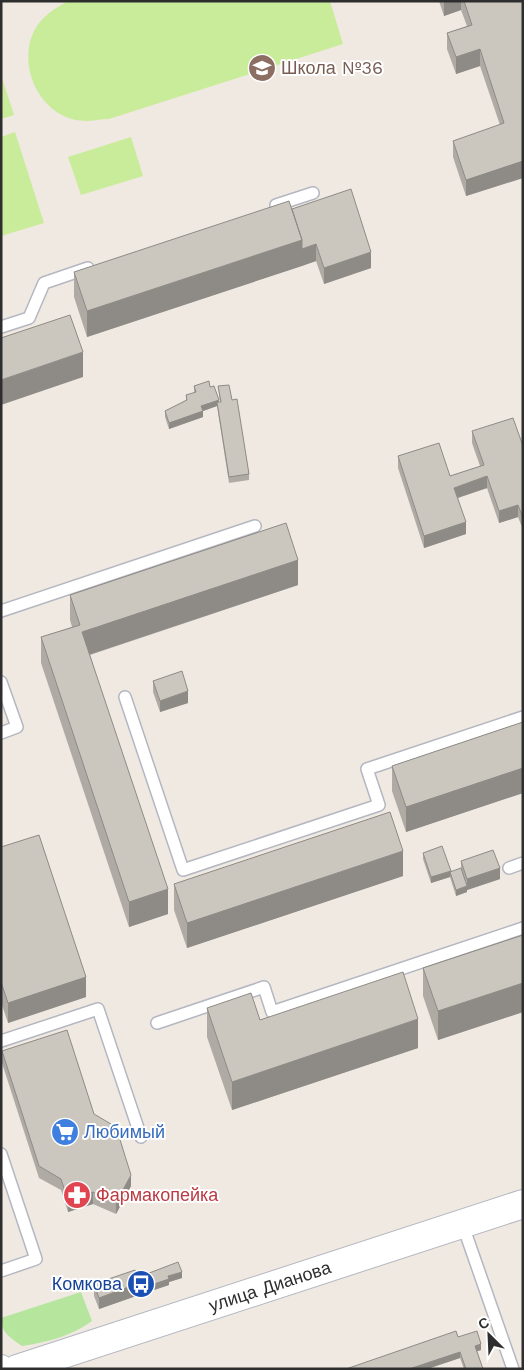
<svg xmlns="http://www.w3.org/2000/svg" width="524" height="1370" font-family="'Work Sans',sans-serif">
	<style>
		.green { fill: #b6e59e }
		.pitch { fill: #c9ec9a }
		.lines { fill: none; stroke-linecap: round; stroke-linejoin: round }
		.lane-casing { stroke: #b4b7c1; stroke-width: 14 }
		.street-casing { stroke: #b4b7c1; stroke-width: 26 }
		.secondary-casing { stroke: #b4b7c1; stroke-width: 30 }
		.lane { stroke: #fff; stroke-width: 11 }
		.street { stroke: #fff; stroke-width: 24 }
		.secondary { stroke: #fff; stroke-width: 28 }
		.wall { fill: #afaba4 }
		.shaded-wall { fill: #8e8b86 }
		.building { fill: #cbc7bf; stroke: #8e8b86 }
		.labels { text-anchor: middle; stroke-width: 4; stroke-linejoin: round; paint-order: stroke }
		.education-label { font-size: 18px; fill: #785e54; stroke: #fff; text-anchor: start }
		.shop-label { font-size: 18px; fill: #366cbe; stroke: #fff; text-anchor: start }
		.health-label { font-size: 18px; fill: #be3a42; stroke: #fff; text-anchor: start }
		.transit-label { font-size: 18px; fill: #164399; stroke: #fff; text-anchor: end }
		.street-label { font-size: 18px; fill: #2e2e2e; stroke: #fff }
	</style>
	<rect width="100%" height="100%" fill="#efe9e1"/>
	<path class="green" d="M81,1292l11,29c-21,15 -44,21 -70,25 -12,-8 -21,-14 -21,-28z"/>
	<path class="pitch" d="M68,1h262l13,43 -234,75c-8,0 -16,2 -23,2 -44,0 -70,-53 -52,-90 7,-14 20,-22 34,-30z
		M1,75l13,40 -13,4z
		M15,132l29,91 -43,13v-99z
		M131,137l12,39 -62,19 -13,-38z"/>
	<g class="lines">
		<g class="lane-casing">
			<path id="lane" d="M276,205l37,-12
				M1,327l28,-9 15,-35 44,-15
				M1,611l254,-85
				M1,682l16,45 -16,6
				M125,697l58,173 196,-65 -12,-36 156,-52
				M509,868l14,-5
				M157,1023l107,-36 8,25 251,-84
				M1,1041l97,-32 43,128
				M1,1154l35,105 -35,12
				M462,1223l51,146"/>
		</g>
		<g class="street-casing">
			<path id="street" d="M1,1367l1,2"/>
		</g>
		<g class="secondary-casing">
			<g id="secondary">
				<path id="s1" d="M17,1369l506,-165"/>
			</g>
		</g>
		<use href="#lane" class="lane"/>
		<use href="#street" class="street"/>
		<use href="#secondary" class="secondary"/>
	</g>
	<path class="wall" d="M439,1h84v177l-57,18 -13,-39v-16l47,-16 -20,-59 -24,8 -9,-25v-16l20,-7 -6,-16 -17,6z
		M292,209l79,59 -47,16 -8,-23 -229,76 -13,-40v-25z
		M194,386l16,1 9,15h1l-2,-16 14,14 17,74v6l-20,3 -12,-77 -14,5v6l-34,12 -4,-12v-6l21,-11v-5l8,-2z
		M472,431l51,15v84l-5,-13 -19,6 -12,-35 -29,10 8,36 -42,14 -26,-80v-12l52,20 30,-10 -8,-23z
		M298,585l-208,70 78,259 -39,13 -88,-264v-26l31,-10 -2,-7v-25z
		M153,681l35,22 -28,9 -7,-20z
		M523,722v71l-117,39 -14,-41v-25z
		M1,847l85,150 -78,26 -7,-21z
		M423,853l28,19 10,-4v-7l39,18 -33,11v-1v3l-11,4 -6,-19 -19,6 -8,-24z
		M403,876l-216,72 -13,-38v-26z
		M523,935v77l-85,28 -15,-44v-28z
		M207,1008l53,12 158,28 -186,62 -25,-73z
		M2,1051l92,63 37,72 -15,28 -23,-10 -25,8 -7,-22 -22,-12 -37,-115z
		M144,1275l38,3 -13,4v3l-21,7 -4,-11z
		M94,1284l45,11 -40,14 -5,-13z
		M458,1337l23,13 -4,1 6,18h-19l-4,-11 -33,11h-81z"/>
	<path class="shaded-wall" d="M444,1h17v9l-17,6z
		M480,49v17l-24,8v-17z
		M523,161v17l-57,18v-16z
		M302,240v26l-215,71v-26z
		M316,244v17l-14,5v-17z
		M371,252v16l-47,16v-16z
		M83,352v25l-82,28v-25z
		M219,400v6l-2,-4v4l-14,5v6l-34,12v-6l32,-17z
		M487,476v12l-33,11v-11z
		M518,505v12l-19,6v-12z
		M466,522v12l-42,14v-12z
		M298,560v25l-216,72v-25z
		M188,691v12l-28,9v-11z
		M523,768v25l-117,39v-25z
		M403,851v25l-216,72v-25z
		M500,868v11l-33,11v-11z
		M451,871l-1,6 -19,6v-6z
		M467,886v6l-11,4v-6z
		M168,889v25l-39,13v-25z
		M86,977v20l-78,26v-20z
		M523,983v29l-85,28v-29z
		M418,1019v29l-186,62v-28z
		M131,1175v11l-15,28v-11z
		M93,1192v12l-25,8v-12z
		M182,1272v6l-13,4v3l-21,7v-6l20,-10z
		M139,1283v12l-40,14v-11z
		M481,1344v6l-6,2v-6z
		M460,1352v6l-33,11h-18z"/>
	<path class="building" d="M464,1h59v160l-57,19 -13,-39 51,-18 -24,-74 -24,8 -9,-24 25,-8z
		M351,189l20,63 -47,16 -8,-24 -14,5v-9l-10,-31z
		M289,201l13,39 -215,71 -13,-39z
		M70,315l13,37 -82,28v-42z
		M209,381l1,6 4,-1 5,14 -18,6 2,5 -34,12 -4,-12 22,-11 -1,-5 10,-3 -2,-6z
		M229,385l3,15 5,-1 12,75 -20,3 -12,-75h4l-3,-16z
		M513,418l10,28v72l-5,-13 -19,6 -12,-35 -33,12 12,34 -42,14 -26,-80 41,-13 11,33 34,-11 -12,-34z
		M286,523l12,37 -216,72 86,257 -39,13 -88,-265 39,-12 -10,-30z
		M182,671l6,20 -28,10 -7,-20z
		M523,722v46l-117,39 -14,-41z
		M390,812l13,39 -216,72 -13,-39z
		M39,835l47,142 -78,26 -7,-21v-135z
		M442,846l9,25 -20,6 -8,-24z
		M493,850l7,18 -33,11 -6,-18z
		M461,868l6,18 -11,4 -6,-18z
		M523,935v48l-85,28 -15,-43z
		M403,972l15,47 -186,63 -25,-74 44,-15 9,27z
		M67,1030l27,84 22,13 15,48 -15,28 -23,-11 -25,8 -7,-21 -22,-13 -37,-115z
		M178,1262l4,10 -14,4 1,3 -21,7 -4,-11z
		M135,1270l4,13 -40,15 -5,-14z
		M456,1331l2,6 19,-6 4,13 -6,2 8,23h-17l-6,-17 -51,17h-63z"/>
	<defs>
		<g id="school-disc" transform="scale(1.4375)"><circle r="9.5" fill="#8d6e63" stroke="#fff"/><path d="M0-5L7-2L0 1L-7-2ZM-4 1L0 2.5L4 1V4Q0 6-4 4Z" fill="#fff"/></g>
		<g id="supermarket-disc" transform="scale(1.4375)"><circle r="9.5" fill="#3f7fe0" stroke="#fff"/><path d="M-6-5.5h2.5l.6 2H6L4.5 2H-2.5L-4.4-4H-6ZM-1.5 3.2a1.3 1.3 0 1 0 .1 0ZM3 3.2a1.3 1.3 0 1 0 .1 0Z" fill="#fff"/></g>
		<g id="pharmacy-disc" transform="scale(1.4375)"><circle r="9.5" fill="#e0444e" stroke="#fff"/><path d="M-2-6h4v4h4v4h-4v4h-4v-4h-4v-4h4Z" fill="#fff"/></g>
		<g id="bus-disc" transform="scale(1.4375)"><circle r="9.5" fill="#1a4fb4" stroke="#fff"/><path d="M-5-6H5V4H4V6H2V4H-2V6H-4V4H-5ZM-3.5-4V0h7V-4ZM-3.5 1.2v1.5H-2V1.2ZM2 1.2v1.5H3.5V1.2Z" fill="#fff"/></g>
	</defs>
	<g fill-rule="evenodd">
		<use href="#school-disc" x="262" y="68"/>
		<use href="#supermarket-disc" x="65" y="1132"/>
		<use href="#pharmacy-disc" x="77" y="1195"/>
		<use href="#bus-disc" x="141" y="1284"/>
	</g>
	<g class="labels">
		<g class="education-label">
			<text x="281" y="74">Школа №36</text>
		</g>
		<g class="shop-label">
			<text x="84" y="1138">Любимый</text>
		</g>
		<g class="health-label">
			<text x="96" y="1201">Фармакопейка</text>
		</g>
		<g class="transit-label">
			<text x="122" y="1290">Комкова</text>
		</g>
		<g class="street-label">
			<text dy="6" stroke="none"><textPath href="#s1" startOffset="266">улица Дианова</textPath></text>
		</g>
	</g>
	<rect width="524" height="1370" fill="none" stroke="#2e2e2e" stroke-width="5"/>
	<g transform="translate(489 1335) rotate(336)" stroke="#ffffff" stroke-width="4" paint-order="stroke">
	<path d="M0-4L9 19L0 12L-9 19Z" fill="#2e2e2e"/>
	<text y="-8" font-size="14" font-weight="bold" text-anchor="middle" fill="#2e2e2e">С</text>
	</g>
</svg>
